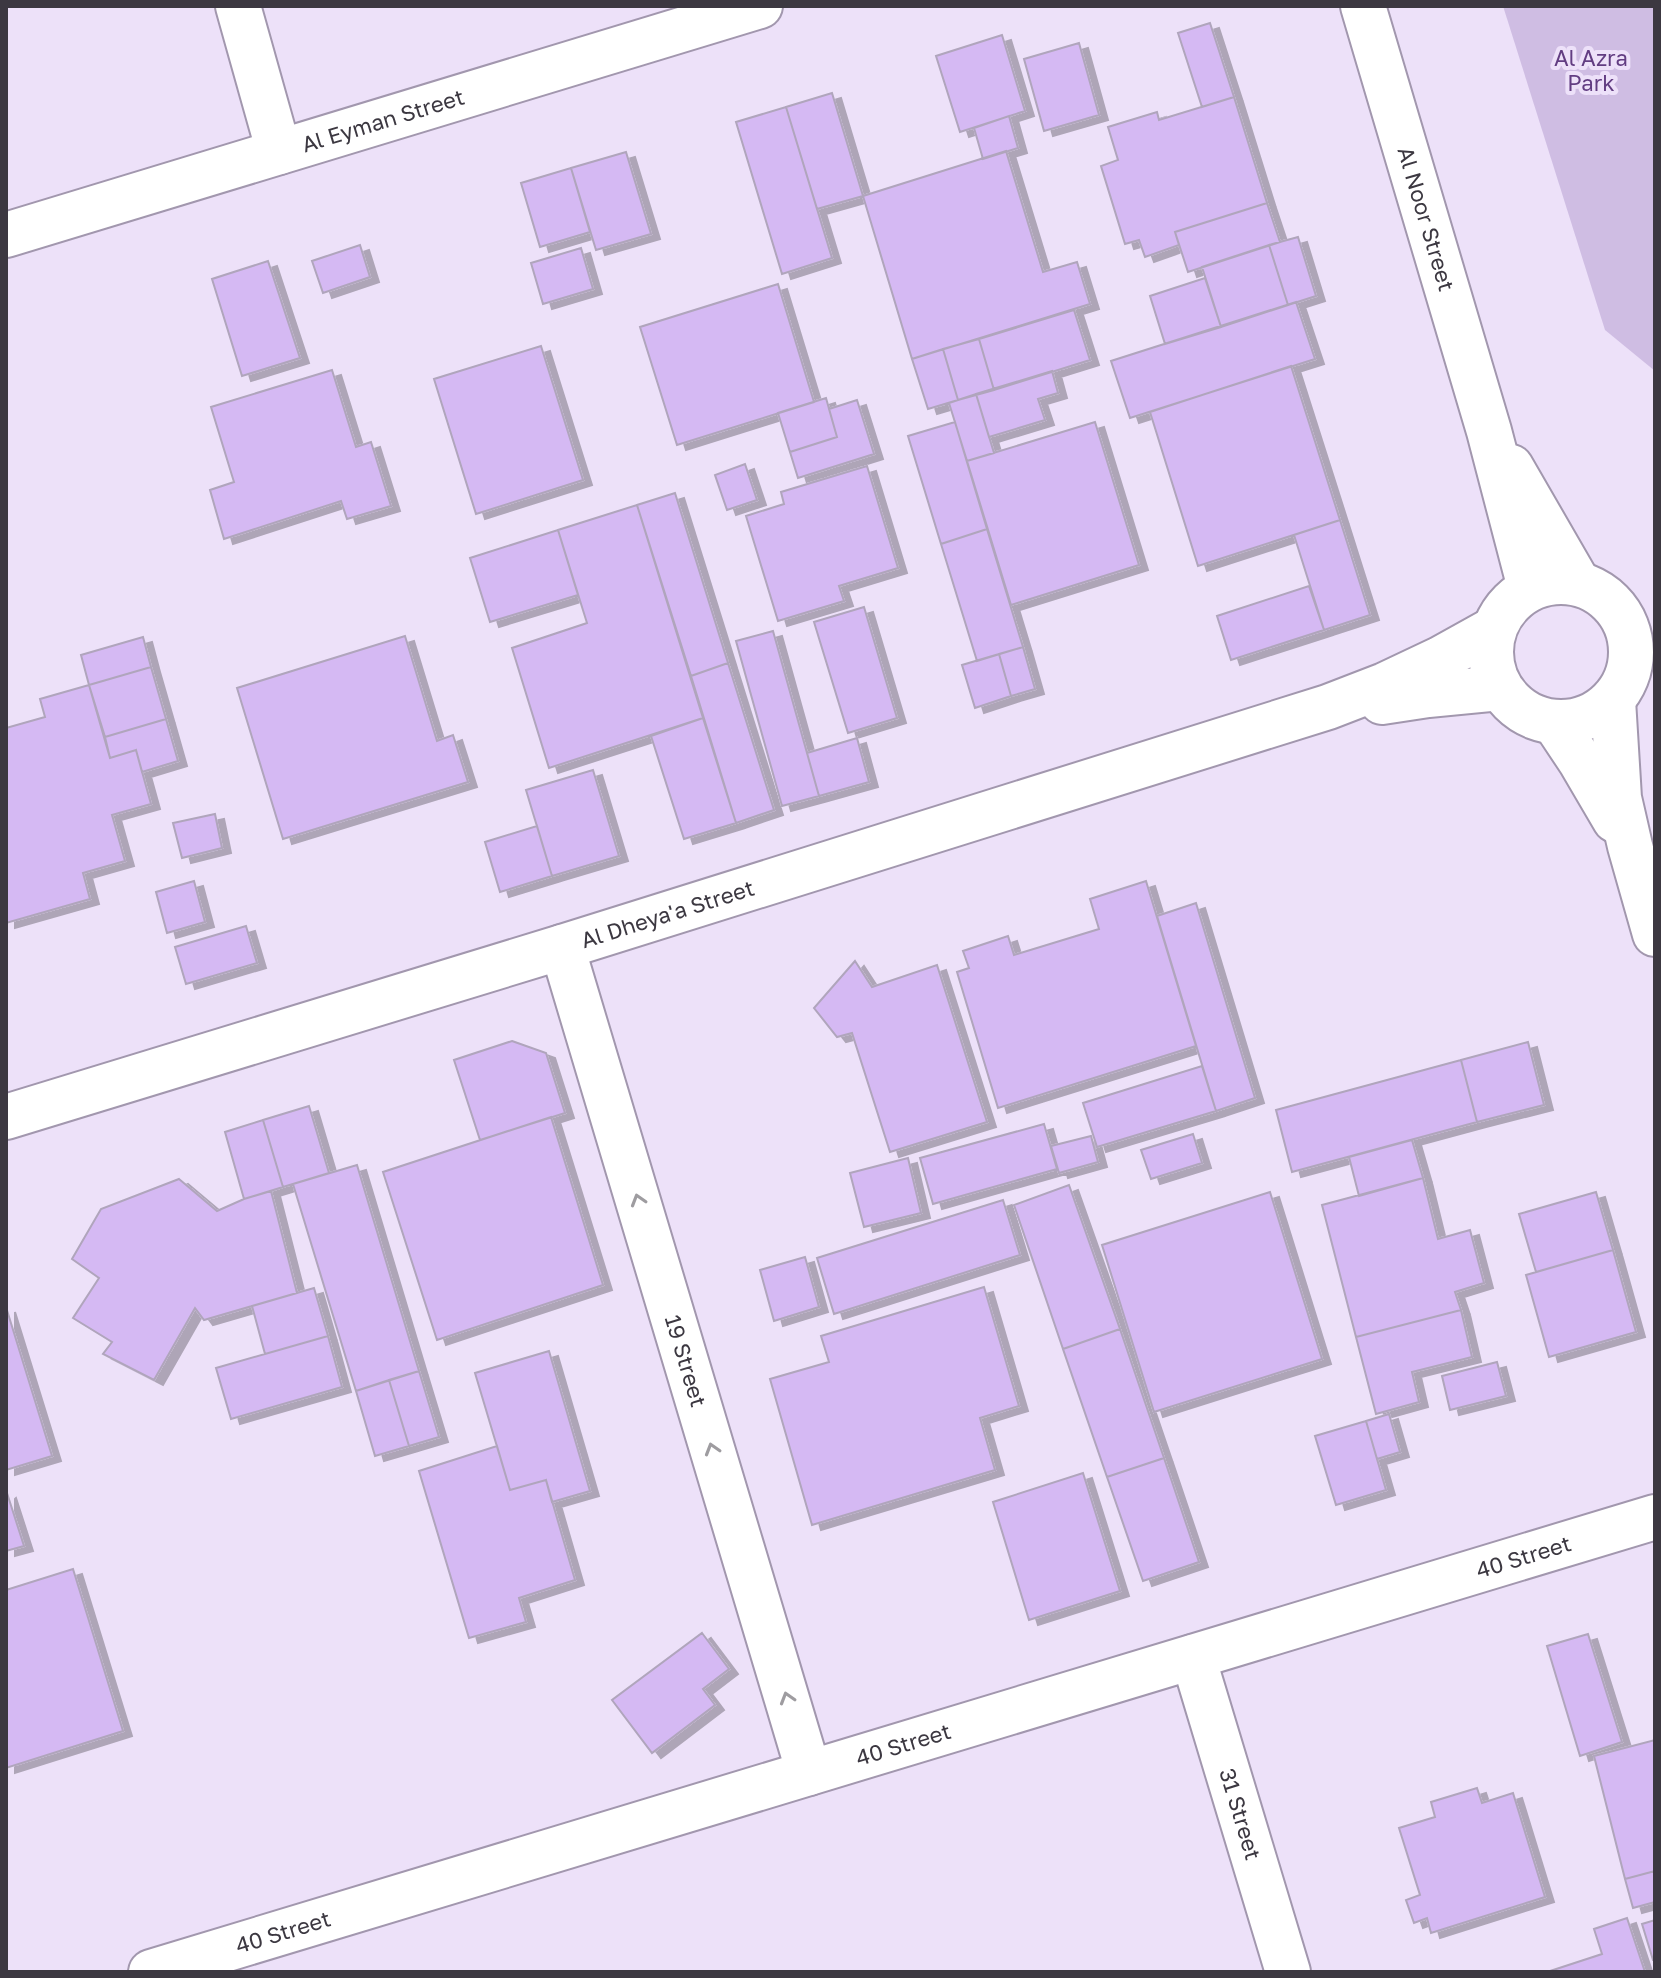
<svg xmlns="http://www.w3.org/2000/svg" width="1661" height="1978" font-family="'Golos Text',sans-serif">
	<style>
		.green { fill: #cfbde3 }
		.building { fill: #d5b9f3; stroke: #b0a5bc; stroke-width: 2; filter: url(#shadow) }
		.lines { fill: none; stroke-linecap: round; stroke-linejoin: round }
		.minor-casing { stroke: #a297ae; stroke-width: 48 }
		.minor { stroke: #fff; stroke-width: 44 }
		.oneway { stroke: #9e9ca0 }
		.labels { text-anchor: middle; stroke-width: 8; stroke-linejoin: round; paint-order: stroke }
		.park-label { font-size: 22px; fill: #623d82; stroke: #ede1f9 }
		.street-label { font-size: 22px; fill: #3c3841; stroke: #ede1f9 }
	</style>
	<defs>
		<filter id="shadow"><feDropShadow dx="9" dy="5" stdDeviation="0" flood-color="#0004"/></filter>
	</defs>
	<rect width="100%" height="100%" fill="#ede1f9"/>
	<path class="green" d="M1503,6h152v365l-50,-41z"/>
	<path class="building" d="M1210,23l24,74 -32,10 -24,-74z
		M1002,35l23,76 -65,21 -24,-76z
		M1079,43l20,72 -55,16 -20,-72z
		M832,93l31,103 -46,13 -31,-102z
		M1234,97l33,106 -92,29 4,13 -34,12 -6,-17 -14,4 -24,-78 17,-6 -10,-33 49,-15 2,8z
		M786,107l46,151 -50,16 -46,-152z
		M1009,116l9,32 -35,11 -9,-31z
		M1006,151l37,121 34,-10 13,42 -178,55 -49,-163z
		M626,152l25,82 -55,16 -25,-82z
		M571,168l19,64 -50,15 -19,-64z
		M1267,203l13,39 -92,30 -13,-40z
		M1298,237l18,59 -28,9 -19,-60z
		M360,245l10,32 -47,16 -11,-32z
		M1269,245l19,60 -67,22 -19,-60z
		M581,248l12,41 -50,15 -12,-41z
		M268,261l32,97 -58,18 -30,-97z
		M1205,278l16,49 -56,17 -15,-48z
		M778,284l36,118 -137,43 -37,-118z
		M1296,302l19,57 -185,59 -19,-57z
		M1074,310l16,50 -96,30 -15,-51z
		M979,339l15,51 -36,10 -15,-51z
		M541,346l42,134 -107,34 -42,-135z
		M943,349l15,51 -30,9 -16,-50z
		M1291,366l49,154 -142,46 -48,-154z
		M332,370l24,77 15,-5 20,64 -44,13 -6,-18 -117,38 -14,-49 24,-8 -23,-75z
		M1052,371l6,22 -20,6 7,21 -56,17 -13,-43z
		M976,394l18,59 -27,8 -18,-58z
		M826,398l11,39 -47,15 -12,-39z
		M857,400l17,54 -76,24 -8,-26 47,-15 -8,-28z
		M955,422l32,107 -46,15 -33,-108z
		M1095,422l44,143 -128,40 -44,-144z
		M745,464l12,36 -30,10 -12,-35z
		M867,466l31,102 -59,18 5,15 -66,20 -32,-105 38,-12 -3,-12z
		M675,493l53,170 -37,13 -54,-171z
		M637,505l66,213 -154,50 -37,-120 75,-25 -29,-93z
		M1340,520l30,95 -46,15 -30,-95z
		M987,529l36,118 -46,14 -36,-117z
		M558,530l20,65 -88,27 -20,-64z
		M1309,586l15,44 -93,30 -14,-44z
		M864,607l33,111 -49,15 -34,-111z
		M773,631l46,165 -37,10 -46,-165z
		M405,636l32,105 16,-6 15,47 -185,57 -46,-151z
		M143,637l8,30 -62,18 -8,-30z
		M1023,647l12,42 -24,7 -12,-42z
		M999,654l12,42 -36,12 -13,-43z
		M728,663l46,147 -38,13 -45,-147z
		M151,667l15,52 -61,18 -16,-52z
		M89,685l21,73 26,-8 15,54 -39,11 13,46 -42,12 7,26 -84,24v-195l39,-11 -5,-18z
		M703,718l33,105 -52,16 -33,-103z
		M166,719l12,42 -36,11 -6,-22 -26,8 -5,-21z
		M857,738l12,44 -50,14 -12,-43z
		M593,770l26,86 -67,20 -26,-86z
		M215,814l7,34 -40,10 -9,-35z
		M537,826l15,50 -52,16 -15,-50z
		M194,881l11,41 -38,11 -11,-41z
		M1146,881l50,165 -198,62 -41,-136 12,-4 -6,-17 45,-15 6,19 85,-26 -9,-30z
		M1196,903l59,195 -39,13 -59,-195z
		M246,926l11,37 -71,21 -11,-37z
		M855,961l17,26 65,-22 50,157 -97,30 -38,-119 -15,4 -23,-29z
		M512,1041l34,12 19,60 -85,27 -26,-80z
		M1528,1042l16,63 -67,17 -16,-62z
		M1461,1060l16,62 -185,50 -16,-62z
		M1202,1066l14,45 -119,36 -14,-44z
		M309,1106l20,67 -46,14 -20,-67z
		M551,1117l52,168 -166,55 -54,-168z
		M263,1120l20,67 -39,12 -19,-67z
		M1044,1124l13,45 -124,35 -13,-46z
		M1193,1134l9,29 -51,16 -10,-29z
		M1091,1136l7,26 -39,11 -8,-27z
		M1412,1140l11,38 -64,18 -10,-39z
		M908,1158l13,55 -57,14 -14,-54z
		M357,1165l62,206 -63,20 -63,-207z
		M1423,1178l15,61 32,-9 14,53 -29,9 6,18 -105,27 -34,-132z
		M179,1179l38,32 27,-12 27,-8 26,102 -93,27 -9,-12 -41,72 -51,-26 9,-12 -39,-24 26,-40 -27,-19 29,-50z
		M1069,1185l51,144 -57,20 -49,-144z
		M1270,1192l52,167 -168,53 -52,-167z
		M1596,1192l17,58 -77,22 -17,-58z
		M1003,1200l17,55 -186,59 -17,-56z
		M1613,1250l23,82 -87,25 -23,-82z
		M805,1257l14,50 -45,14 -14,-51z
		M984,1287l35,119 -39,12 15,52 -183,55 -42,-146 59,-17 -8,-26z
		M314,1288l14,48 -63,18 -13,-48z
		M6,1307l46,149 -46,14z
		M1461,1310l11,47 -60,15 7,30 -43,12 -20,-77z
		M1120,1329l44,129 -57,19 -44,-128z
		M328,1336l14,51 -111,32 -15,-51z
		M549,1351l41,140 -38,11 -6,-22 -36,10 -35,-117z
		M1497,1362l9,34 -56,14 -8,-34z
		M419,1371l20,66 -30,9 -20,-66z
		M389,1380l20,66 -34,10 -19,-65z
		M1389,1414l11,38 -23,7 -11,-38z
		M1366,1421l20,69 -50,15 -21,-69z
		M497,1446l13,44 36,-10 29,100 -56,18 7,24 -57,16 -50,-167z
		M1164,1458l35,104 -56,19 -36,-104z
		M1083,1473l37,118 -91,29 -36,-118z
		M7,1493l17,53 -18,5v-57z
		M73,1569l50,162 -117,37v-178z
		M702,1633l27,36 -26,20 12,16 -63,48 -40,-53z
		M1588,1634l34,108 -42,14 -33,-110z
		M1655,1740v131l-30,8 -31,-123z
		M1477,1788l5,15 31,-10 32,104 -114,36 -4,-15 -13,5 -8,-23 14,-5 -21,-67 36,-11 -4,-15z
		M1655,1871v31l-22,6 -8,-29z
		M1627,1918l18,54h-98l55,-18 -8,-25z
		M1655,1920v40h-2l-11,-36z"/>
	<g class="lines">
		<g class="minor-casing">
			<g id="minor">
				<path d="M238,6l41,146"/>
				<path id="s1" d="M1363,6l126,425 41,157"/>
				<path id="s2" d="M6,235l754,-229"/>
				<path d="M1511,467l67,116"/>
				<circle cx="1561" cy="652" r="70"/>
				<path d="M1613,700l6,98 11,48 25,88"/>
				<path d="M1382,702l46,-7 72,-7"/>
				<path d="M1555,723l26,39 34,58"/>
				<path id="s3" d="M562,947l247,826"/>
				<path id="s4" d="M6,1117l556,-170 766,-240 57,-22 55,-26 54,-30"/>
				<path id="s5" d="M1193,1657l95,315"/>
				<path id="s6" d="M151,1972l1504,-455"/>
			</g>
		</g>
		<use href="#minor" class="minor"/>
	</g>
	<defs><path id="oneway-chevron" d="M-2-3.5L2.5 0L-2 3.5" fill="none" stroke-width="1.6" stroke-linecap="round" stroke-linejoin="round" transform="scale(2)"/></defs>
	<g class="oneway">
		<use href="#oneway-chevron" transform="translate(638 1200) rotate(-107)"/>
		<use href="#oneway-chevron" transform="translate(712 1449) rotate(-107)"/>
		<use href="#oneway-chevron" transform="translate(787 1698) rotate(-107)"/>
	</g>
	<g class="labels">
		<g class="park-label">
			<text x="1591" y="66">Al Azra<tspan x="1591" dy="25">Park</tspan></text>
		</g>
		<g class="street-label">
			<text dy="8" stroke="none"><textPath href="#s2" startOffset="394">Al Eyman Street</textPath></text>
			<text dy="8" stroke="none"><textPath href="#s1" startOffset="222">Al Noor Street</textPath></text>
			<text dy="8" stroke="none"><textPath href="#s4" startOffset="692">Al Dheya'a Street</textPath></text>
			<text dy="8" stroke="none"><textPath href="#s3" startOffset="432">19 Street</textPath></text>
			<text dy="8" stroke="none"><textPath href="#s6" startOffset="1434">40 Street</textPath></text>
			<text dy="8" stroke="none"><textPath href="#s6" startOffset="786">40 Street</textPath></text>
			<text dy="8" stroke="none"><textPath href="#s5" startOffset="164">31 Street</textPath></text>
			<text dy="8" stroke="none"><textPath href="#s6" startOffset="138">40 Street</textPath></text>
		</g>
	</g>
	<rect width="1661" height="1978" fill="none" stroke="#3c3841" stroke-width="16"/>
</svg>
